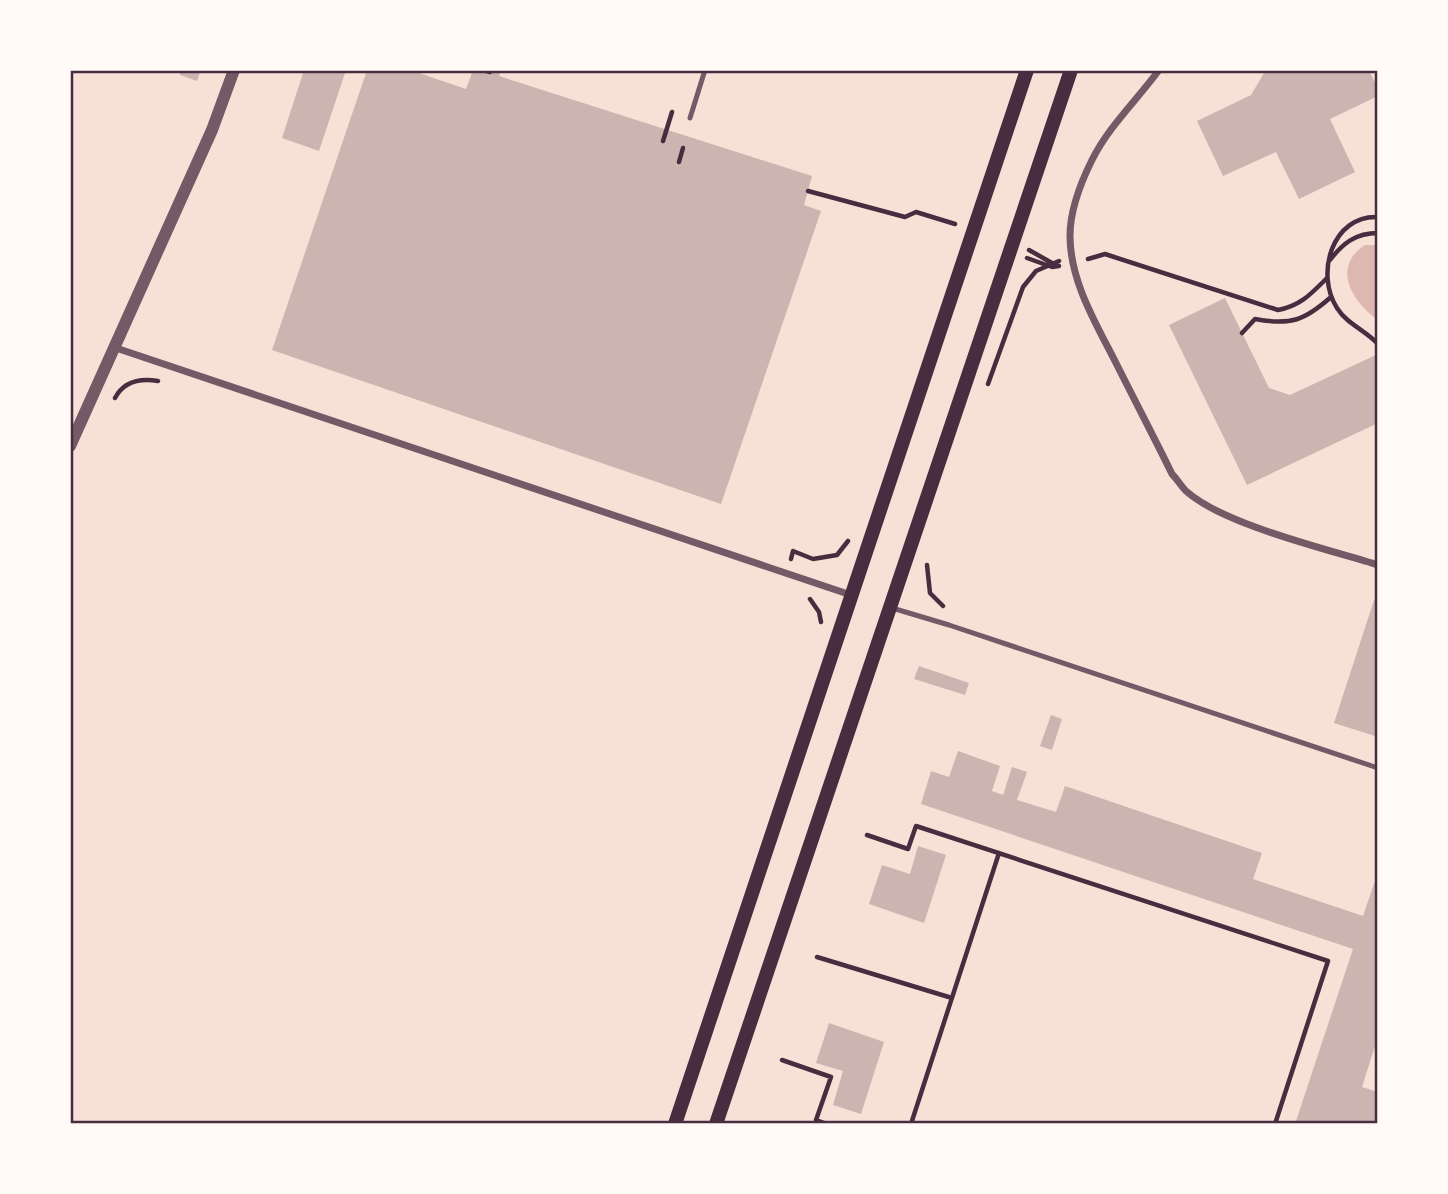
<svg xmlns="http://www.w3.org/2000/svg" width="1448" height="1194" font-family="Inter,sans-serif">
	<style>
		.water { fill: #dcb8b0 }
		.building { fill: #ccb4b1 }
		.lines { fill: none; stroke-linecap: round; stroke-linejoin: round }
		.path { stroke: #4a2c40; stroke-width: 4.5 }
		.service { stroke: #755966; stroke-width: 5 }
		.minor { stroke: #755966; stroke-width: 7 }
		.tertiary { stroke: #755966; stroke-width: 12 }
		.secondary { stroke: #4a2c40; stroke-width: 14 }
		.neatline { fill: none; stroke: #4a2c40; stroke-width: 2.5 }
	</style>
	<rect width="100%" height="100%" fill="#f7e1d7"/>
	<path class="water" d="M1365,245h13v75c-26,-18 -47,-53 -13,-75z"/>
	<path class="building" d="M181,70h20l-4,11 -17,-6z
		M304,70h42l-27,81 -37,-13z
		M367,70h43l56,19 7,-19h28l-2,6 313,100 -8,29 17,6 -100,293 -449,-154z
		M1259,70l35,2 -1,-2h76l9,19v7l-48,23 25,53 -56,27 -23,-47 -53,24 -26,-55 54,-26 13,-22z
		M1225,298l44,90 21,7 88,-41v69l-131,62 -78,-160z
		M1374,600l4,1v136l-44,-14z
		M919,666l50,17 -4,12 -51,-16z
		M1051,715l11,4 -10,31 -12,-4z
		M958,751l42,15 -8,25 11,4 9,-28 15,5 -10,28 39,12 9,-26 197,67 -9,26 110,37 12,-35 3,1v165l-3,-1 -13,41 16,5v32h-83l58,-175 -432,-145 10,-33 18,6z
		M918,846l28,9 -22,68 -55,-19 13,-39 28,9z
		M829,1023l55,19 -23,72 -28,-9 10,-34 -27,-8z"/>
	<g class="lines">
		<path class="path" d="M483,70l7,2
			M663,141l9,-29
			M679,162l4,-14
			M808,191l97,26 11,-5 39,12
			M1378,217c-46,-2 -63,57 -41,91 10,16 28,22 41,36
			M1029,250l23,13
			M1027,258l25,9 7,-1
			M1088,259l17,-5 173,56c22,-4 33,-16 48,-31
			M1330,260c13,-17 26,-27 48,-27
			M1242,333l13,-14c36,7 50,1 76,-22
			M988,384l35,-97 13,-16 23,-10
			M115,398c9,-17 25,-20 43,-17
			M791,559l2,-8 20,8 24,-4 11,-14
			M927,565l3,28 13,13
			M810,599l9,13 2,10
			M867,835l41,14 8,-23 412,135 -53,163
			M817,957l135,41
			M782,1060l49,17 -15,43 11,4
			M911,1124l88,-271"/>
		<path class="service" d="M690,118l15,-48
			M892,608l57,17 429,143"/>
		<path class="minor" d="M1159,70c-22,30 -50,56 -67,90 -11,22 -22,51 -22,76 0,46 27,89 47,129 18,36 37,72 55,109 5,5 9,12 14,17 38,34 141,58 192,74
			M113,347l738,248"/>
		<path class="tertiary" d="M70,446l142,-316 22,-60"/>
		<path class="secondary" d="M675,1124l352,-1054
			M716,1124l355,-1054"/>
	</g>
	<rect width="1448" height="1194" fill="none" stroke="#fffaf5" stroke-width="144"/>
	<rect x="72" y="72" width="1304" height="1050" class="neatline"/>
</svg>
